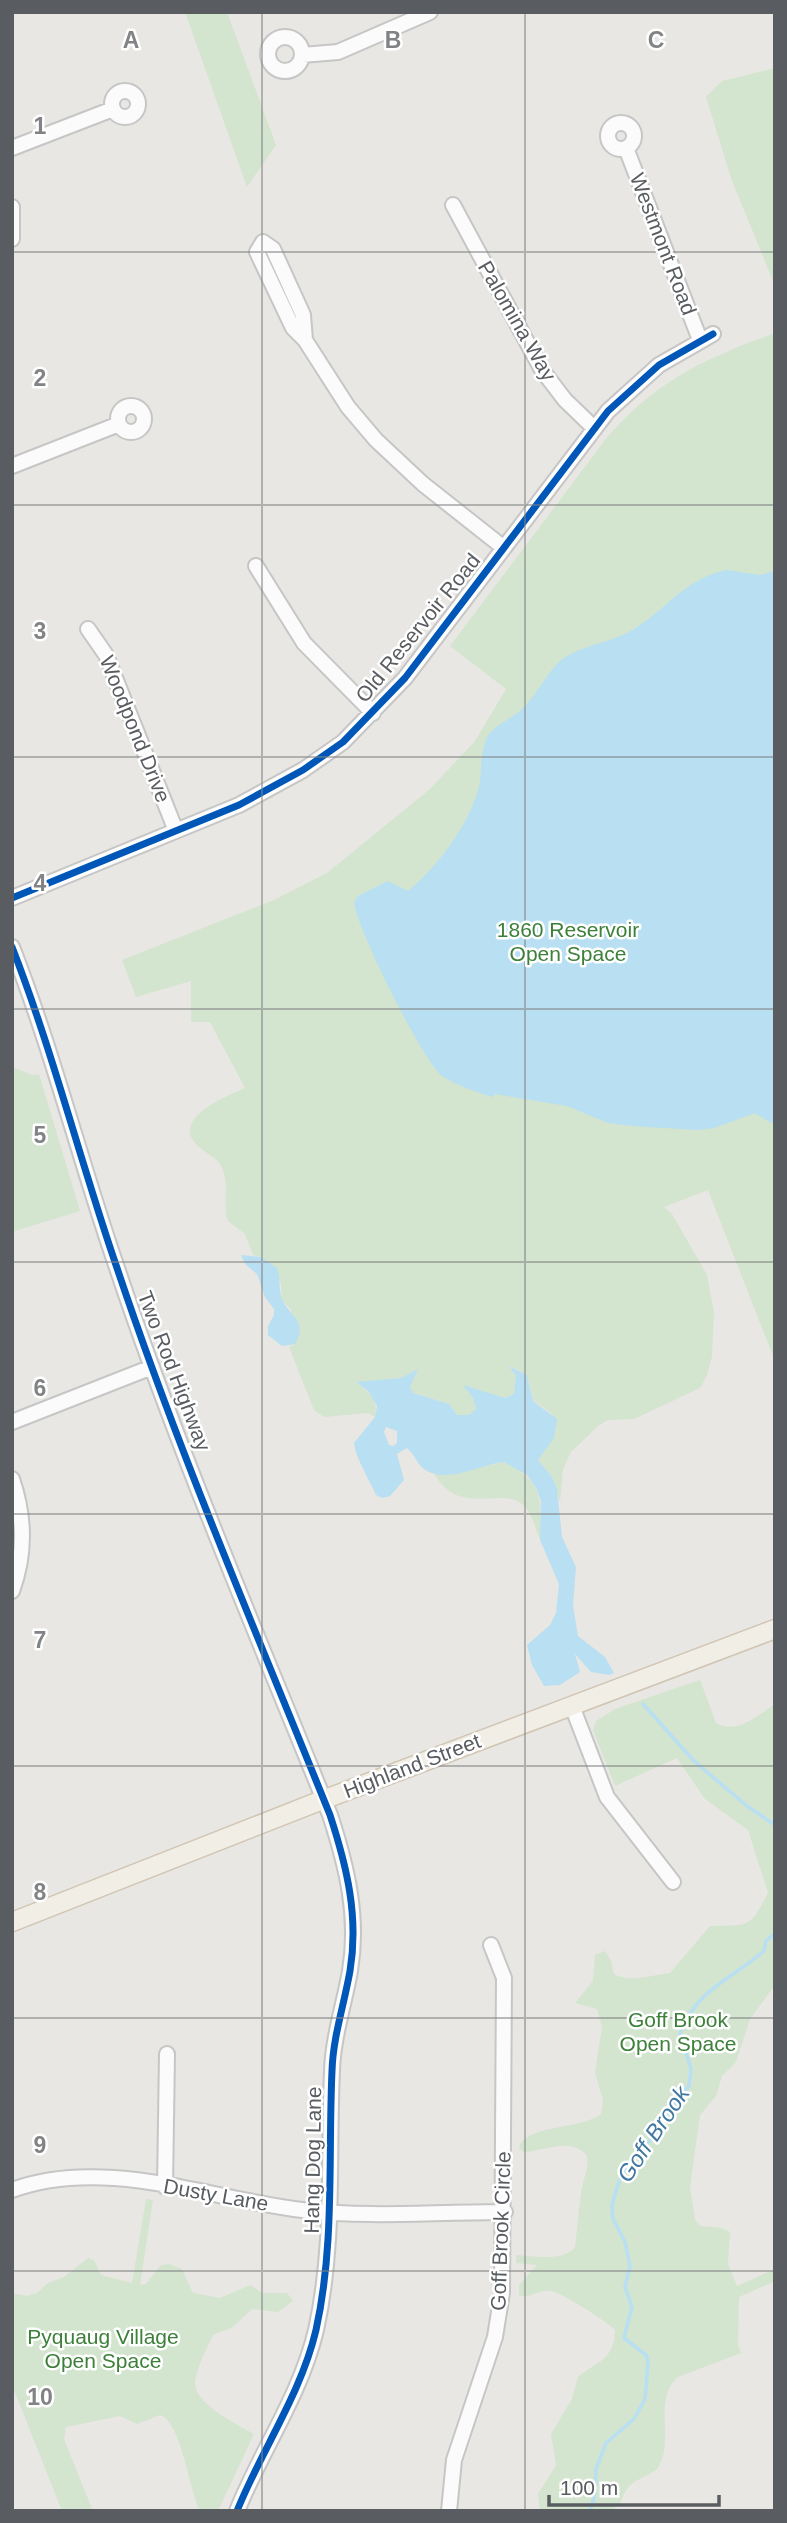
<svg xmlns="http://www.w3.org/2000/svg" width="787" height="2523" font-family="Helvetica,sans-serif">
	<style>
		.green { fill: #d3e4cf }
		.water { fill: #b8dff2; fill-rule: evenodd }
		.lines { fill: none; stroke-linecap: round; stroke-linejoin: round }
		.stream { stroke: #b8dff2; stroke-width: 3.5 }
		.minor-casing { stroke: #c5c6c5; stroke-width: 18 }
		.major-casing { stroke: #d0c5b2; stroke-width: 21 }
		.minor { stroke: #fcfbfb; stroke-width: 14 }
		.major { stroke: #f1eee6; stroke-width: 18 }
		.cycleway-casing { stroke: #fff; stroke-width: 11 }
		.cycleway { stroke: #0057b8; stroke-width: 7 }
		.grid { fill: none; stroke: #818385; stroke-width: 2; stroke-opacity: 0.55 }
		.labels { text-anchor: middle; stroke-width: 5; stroke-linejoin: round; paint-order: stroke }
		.street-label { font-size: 21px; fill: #595d61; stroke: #fff }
		.park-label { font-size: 21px; fill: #3c8039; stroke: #fff }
		.water-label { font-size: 23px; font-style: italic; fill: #4078a1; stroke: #fff }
		.grid-label { font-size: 23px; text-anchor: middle; font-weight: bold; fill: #818385; stroke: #fff; stroke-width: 5; stroke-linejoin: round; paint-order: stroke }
	</style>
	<rect width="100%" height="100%" fill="#e9e7e3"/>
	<path class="green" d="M185,12h42l49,133 -29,42z
		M775,68v218l-44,-108 -25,-81 16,-16z
		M775,333v1028l-67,-171 -44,17 8,7 35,61 7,37 -2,45 -5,18 -7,13 -66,31 -26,1 -10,6 -27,26 -8,17 -3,33 -8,-25 -14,-17 9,-12 5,-34 -19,-14 -6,-25 -17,-9 6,10 -2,18 -9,4 -41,-12 9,12 3,11 -7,6h-12l-8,-11 -36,-11 -3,-6 7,-17 -16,8 -44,5c12,10 22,16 18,34l-7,-4 -44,4 -10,-7 -25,-63 6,-3 -4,-34 -9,-10 -1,-17 -20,-26 -8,-2 -8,-21 -17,-13c-6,-17 2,-37 -6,-53 -6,-13 -19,-15 -27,-25 -22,-26 34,-48 50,-55l-35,-66h-19v-41l-55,16 -14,-37 152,-60 53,-27 103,-84 45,-48 31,-52 -56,-43 155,-206c50,-59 99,-81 170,-107z
		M12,1067l21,8 6,-1 41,137 -68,21z
		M504,1462c41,20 37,38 36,78 -4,-12 -8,-26 -17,-35 -21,-20 -61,14 -89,-31l12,1z
		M700,1680l16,43c22,12 40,-7 59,-19v281l-25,34 -14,43 -14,14 -6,20 -16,19 -10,72 5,33 6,6 21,2 8,4 -2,32 9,22 38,-17v12l-36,16 -1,48 3,8 -63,24c-27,23 -1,67 -22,93 -20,13 -28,9 -36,35l-10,6h-70l-2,-17 18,-29 -5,-31 21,-35 6,-22c18,-16 36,-15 37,-47 -4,-6 -54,-38 -64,-39 -12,-2 -21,8 -32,4v-10l18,-20 -21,-2v-8c17,1 48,7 59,-8l6,-55 7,-29 -2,-9c-18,-17 -41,-3 -62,-2l-5,-4c6,-24 63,-18 82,-34l2,-14 -8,-27 7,-46 -5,-18 -22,-6 18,-22 2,-26 10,-4 6,10 3,13c15,9 39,1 56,-1l40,-47c40,-1 39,3 58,-33l-20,-63 -43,-31 -28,-41 -62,28 -22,-56 3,-9 19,-12z
		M146,2199l7,1 -13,85 6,-1 15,-19 8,-1 13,5 11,24 27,5 30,-13 12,8h25l6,8 -15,11 -26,-3 -19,18 -20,8c-6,14 -16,31 -18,46 -3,22 43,44 59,53l-36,77h-18c-11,-22 -19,-90 -40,-96l-23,9 -17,-8 -54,11 -2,12 29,72h-31l-50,-126v-92l15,3 10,-3 11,-10 16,-6 24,-19 6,2 7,15 31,8z"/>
	<path class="water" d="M726,570l34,5 15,-4v554l-20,-12 -41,15 -17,2 -65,-4 -24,-3 -41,-17 -72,-12 -2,3c-11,-3 -43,-14 -52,-22 -20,-18 -84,-146 -87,-173l4,-6 30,-15 20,10c29,-23 62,-68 71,-104 3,-15 1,-32 7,-47 6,-15 24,-20 35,-30 15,-14 23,-32 36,-46 17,-17 47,-20 68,-30 41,-21 54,-53 101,-64z
		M241,1255l20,2 16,11c4,11 1,26 7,35 9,15 23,20 11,41l-13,2 -14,-11v-9l6,-11v-6l-9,-12 -8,-23 -12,-10z
		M509,1366l18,9 6,26 24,18 -3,19 -16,22 14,17 5,12 5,48 14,30 -3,38 5,31 27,21 9,16 -5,2 -18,-3 -16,-18 5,18 -20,13 -16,1 -12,-21 -5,-20 23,-20 6,-12 3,-29 -19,-44 1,-39 -5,-13 -9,-13 -23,-13c-22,2 -59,23 -80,7 -8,-6 -9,-15 -17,-21l-10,6 7,26 -14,16 -8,2 -6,-3c-7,-16 -20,-36 -22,-52l21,-26 2,-11 -9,-15 -12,-9 45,-4 17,-9 -8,18 3,6 36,11 8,11h12l7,-6 -3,-11 -10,-13 42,13 9,-4 2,-18zM386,1427l11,4v12l-4,3 -4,-1 -5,-13z"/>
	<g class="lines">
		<path class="stream" d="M643,1704l51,57 53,45 28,19
			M590,2511l5,-17 1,-25 10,-26 28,-24 11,-20 3,-36 -2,-8 -22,-17 8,-31 -7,-20 5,-21 -5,-24 -12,-23 -1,-14 9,-30 16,-23 23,-20 13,-27 16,-19 2,-17 -11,-35c14,-43 53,-56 84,-83l2,-10 9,-8"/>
		<g class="minor-casing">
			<path id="minor" d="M268 54a17 17 0 1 1 34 0a17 17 0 1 1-34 0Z
				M302,55l36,-3 92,-40
				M112 104a13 13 0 1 1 26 0a13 13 0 1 1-26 0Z
				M608 136a13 13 0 1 1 26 0a13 13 0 1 1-26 0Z
				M12,148l101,-39
				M626,148l74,192
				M453,205l89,165 23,30 29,28
				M12,207v32
				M305,340l-2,-25 -30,-66 -10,-7 -6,10 36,76 12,12 43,67 28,33 47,44 81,64
				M118 419a13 13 0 1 1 26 0a13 13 0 1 1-26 0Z
				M12,466l107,-42
				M256,566l48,77 69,70
				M88,629l18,26 70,176
				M12,898l227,-93 64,-35 40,-28 62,-64 203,-267 51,-46 54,-31
				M12,947c41,105 68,214 105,321 62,185 140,366 213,547 17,52 29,102 20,156 -6,34 -17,66 -18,100 -4,87 3,173 -16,259 -15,64 -55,121 -79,181
				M12,1422l140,-55
				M12,1479c13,38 14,74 0,112
				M572,1706l35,91 66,85
				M165,2187l2,-133
				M12,2190c92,-34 197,9 290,20 66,8 136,2 203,2
				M449,2511l5,-51 41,-123 7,-44 2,-315 -13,-33"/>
		</g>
		<g class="major-casing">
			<path id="major" d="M12,1922l300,-118 463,-175"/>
		</g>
		<use href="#minor" class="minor"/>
		<use href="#major" class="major"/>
		<g class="cycleway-casing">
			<path id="cycleway" d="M12,898l227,-93 64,-35 40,-28 62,-64 203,-267 51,-46 54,-31
				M12,947c41,105 68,214 105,321 62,185 140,366 213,547 17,52 29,102 20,156 -6,34 -17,66 -18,100 -4,87 3,173 -16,259 -15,64 -55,121 -79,181"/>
		</g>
		<use href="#cycleway" class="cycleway"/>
	</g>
	<path class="grid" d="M262,12v2499M525,12v2499M12,252h763M12,505h763M12,757h763M12,1009h763M12,1262h763M12,1514h763M12,1766h763M12,2018h763M12,2271h763"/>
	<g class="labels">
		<g class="street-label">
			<text transform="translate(663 244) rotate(69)" y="7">Westmont Road</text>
			<text transform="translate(517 321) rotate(60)" y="7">Palomina Way</text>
			<text transform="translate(418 628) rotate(-51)" y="7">Old Reservoir Road</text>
			<text transform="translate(135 729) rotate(68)" y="7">Woodpond Drive</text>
			<text transform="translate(174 1371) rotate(69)" y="7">Two Rod Highway</text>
			<text transform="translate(412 1766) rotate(-21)" y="7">Highland Street</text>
			<text transform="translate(313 2160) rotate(-89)" y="7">Hang Dog Lane</text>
			<text transform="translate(216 2195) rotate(10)" y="7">Dusty Lane</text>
			<text transform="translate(501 2231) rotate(-88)" y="7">Goff Brook Circle</text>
		</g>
		<g class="park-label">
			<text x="568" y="937">1860 Reservoir<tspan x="568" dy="24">Open Space</tspan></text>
			<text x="678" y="2027">Goff Brook<tspan x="678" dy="24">Open Space</tspan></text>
			<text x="103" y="2344">Pyquaug Village<tspan x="103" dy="24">Open Space</tspan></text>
		</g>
		<g class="water-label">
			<text transform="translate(653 2134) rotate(-56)" y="8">Goff Brook</text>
		</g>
	</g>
	<g class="grid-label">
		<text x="131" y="48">A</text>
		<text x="393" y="48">B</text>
		<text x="656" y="48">C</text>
		<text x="40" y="134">1</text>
		<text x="40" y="386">2</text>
		<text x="40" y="639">3</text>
		<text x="40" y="891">4</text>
		<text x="40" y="1143">5</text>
		<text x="40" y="1396">6</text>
		<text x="40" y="1648">7</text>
		<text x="40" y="1900">8</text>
		<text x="40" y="2153">9</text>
		<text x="40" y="2405">10</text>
	</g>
	<rect width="787" height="2523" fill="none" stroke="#595d61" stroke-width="28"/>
	<path d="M549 2495v10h170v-10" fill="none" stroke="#595d61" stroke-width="3.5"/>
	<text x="560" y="2495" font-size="21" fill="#595d61" stroke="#ffffff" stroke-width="5" paint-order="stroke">100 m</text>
</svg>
